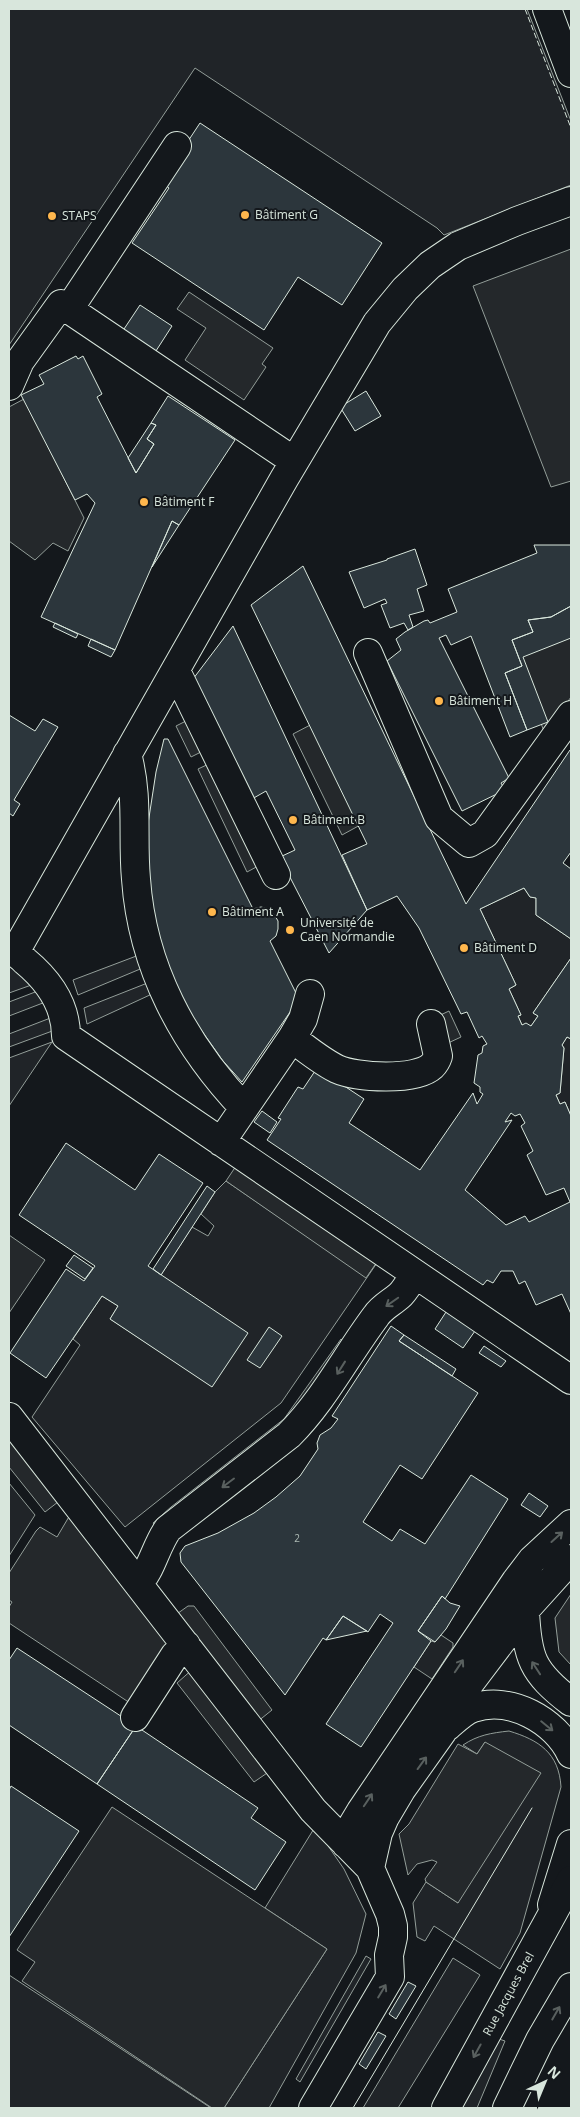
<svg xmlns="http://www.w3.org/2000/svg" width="580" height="2117" font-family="'Open Sans',sans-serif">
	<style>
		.green { fill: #202428; stroke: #939e99 }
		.parking { fill: #24282b; stroke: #939e99 }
		.building { fill: #2c363c; stroke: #d8e6dc; fill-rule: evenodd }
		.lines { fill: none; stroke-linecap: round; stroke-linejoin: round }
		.minor-casing { stroke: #d8e6dc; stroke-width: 30 }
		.major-casing { stroke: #d8e6dc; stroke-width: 30 }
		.minor { stroke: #14181c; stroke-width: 28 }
		.major { stroke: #14181c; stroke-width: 28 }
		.tram { stroke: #d8e6dc; stroke-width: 1 }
		.fence { stroke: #d8e6dc; stroke-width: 1; stroke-dasharray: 6 2.5; stroke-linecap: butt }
		.oneway { stroke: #59605f }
		.poi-dot { fill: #ffb74d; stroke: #14181c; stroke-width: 2 }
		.labels { text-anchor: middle; stroke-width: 4; stroke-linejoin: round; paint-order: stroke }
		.number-label { font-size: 10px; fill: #adbab4 }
		.poi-label { font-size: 12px; fill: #d8e6dc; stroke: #14181c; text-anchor: start }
		.street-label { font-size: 12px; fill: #d8e6dc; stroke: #14181c }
	</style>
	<rect width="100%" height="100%" fill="#14181c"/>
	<path class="green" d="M9,9h518l44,112v64l-127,50 -7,-7 -242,-160 -186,277z
		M524,888l6,9 6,1v17l35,24v19l-38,55 5,3 -7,10 -9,-1 -4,-9 3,-1 -12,-26 7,-4 -36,-76z
		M139,955l6,12 -67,28 -5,-15z
		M9,967l12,5 16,11 -28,10z
		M150,982l2,12 -65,30 -3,-16z
		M43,989l5,12 -39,15v-14z
		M53,1017l2,13 -46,17v-13z
		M567,1037l4,2v77l-6,-14 -5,2 -4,-9 4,-2 4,-45 -2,-3z
		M52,1042l-43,64v-48z
		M226,1181l140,96 13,-17 -98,143 -156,124 -93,-110 48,-72 -7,-6 29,-43 16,10 -8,13 102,67 -51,-111 31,-48 16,9 6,-10 -13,-12 14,-22z
		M9,1483l26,32 -26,41z
		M441,1635l12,8v4l-21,32 -18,-12 17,-26 4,1z
		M509,1731c30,9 50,22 52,56l-41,146 -20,36 -66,-43 -9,15 -8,-4 -4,-34 13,-21 32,21 27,-161 -8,12 -14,-9c15,-10 28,-12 46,-14z
		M315,1827l29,42 22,45 -10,39 -87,155h-45l103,-159 -62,-41z
		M366,1956l5,3 -71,123 -4,-3z
		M453,1958l27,17 -82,133h-35z
		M9,1975l202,133h-202z
		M499,2039l6,2 -28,67h-17z"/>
	<path class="parking" d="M571,249v232l-20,6 -78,-201z
		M189,292l84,56 -11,16 4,3 -22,33 -59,-40 21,-32 -29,-19z
		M24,399l60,119 -16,33 -15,-8 -18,17 -26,-19v-134z
		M571,633v64l-26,37 -29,-77z
		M192,718l15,31 -16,8 -15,-31z
		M314,723l48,101 -20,11 -49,-101z
		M213,762l49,102 -15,8 -49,-103z
		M449,1011l12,26 -15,7 -12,-26z
		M236,1166l141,96 -11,16 -140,-97z
		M9,1235l36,25 -36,53z
		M341,1339l7,6 -48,68 -142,116 -5,-6 18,-16 113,-88z
		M9,1440l49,62 -13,10 -36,-45z
		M70,1515l101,125 -7,6 -34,57 -121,-80v-16l3,-5 -3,-2v-27l27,-42 4,-4 17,10z
		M571,1594v71l-12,-13 -4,-34z
		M188,1606h6l78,104 -15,12 -83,-106z
		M194,1668l79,101 -19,13 -77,-99z
		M485,1742l56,31 -83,130 -32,-21 -1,-3 12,-17 -5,-2 -15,4 -9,11 -9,-41 10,-10 49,-80 19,10z
		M112,1807l215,142 -103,159h-12l-190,-127 13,-19 -18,-12z"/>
	<path class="building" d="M200,123l182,120 -40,62 -44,-28 -34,53 -132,-87 37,-55 -8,-6z
		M140,305l32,21 -18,28 -32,-22z
		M76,356l2,3 5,-3 19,38 -5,3 39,76 18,-29 -7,-5 9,-14 -5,-2 17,-27 67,44 -56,85 -7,-4 -57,129 -74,-33 54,-114 -8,-9 -12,6 -54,-105 23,-11 -5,-9z
		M366,391l15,25 -26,15 -15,-24z
		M151,423l5,2 -9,14 7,5 -18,29 -8,-15z
		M172,521l7,4 -27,42z
		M534,545h37v61l-20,11 -23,3 5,12 -21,8 10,26 -17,7 22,57 -17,7 -39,-101 -20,9 -5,-10 -7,3 70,140 -8,5 4,7 -43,21 -75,-150 14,-11 -5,-11 9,-7 19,-11 4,-1 2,3 27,-11 -9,-23 89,-36z
		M415,549l12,36 -10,4 7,22 -15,4 4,12 -5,3 -4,-7 -14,5 -9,-23 6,-2 -2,-4 -21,9 -15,-36 38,-12v-1z
		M303,566l163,338 104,-154 1,1v101l-8,11 8,6v70l-35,-24v-17l-6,-1 -6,-9 -44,21 36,76 -7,4 12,26 -3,1 4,9 4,-2 5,3 7,-10 -5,-3 38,-55v81l-4,-2 -5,8 2,3 -4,45 -4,2 4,9 5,-2 6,14v198l-9,-20 -26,11 -11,-24 -6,3 -6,-13h-12l-8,12 -6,-3 -4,5 -216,-145 14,-21 -3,-1 20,-31 5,2 14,-21 47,31 -15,24 71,47 53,-77 4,11 6,-10 -3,-2v-5l-6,-4 4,-28 4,-2 1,-7 4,-2 -5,-8 -3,2 -12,-26 -6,2 -42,-86 -22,-32 -30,14 -25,-55 25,-11 -116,-239zM511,1113l4,3 5,-2 5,9 -4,3 12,25 -6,4 19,40 18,-7 6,14 -41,20 -4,-6 -19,9 -41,-35 47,-70 -7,2z
		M571,606v32l-48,19 25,65 -21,8 -22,-57 17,-7 -10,-26 21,-8 -5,-12 23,-3z
		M55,623l23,11 -2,4 -23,-11z
		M233,626l134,284 -38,43 -139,-270z
		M91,639l24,11 -4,7 -23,-11z
		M9,715l26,16 8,-12 15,8 -44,73 6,4 -7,12 -4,-3z
		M164,739h4l85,170 8,-2 8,2 5,5 4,7v8l-2,7 -6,5 29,58 -57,83 -19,-21 -38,-54 -23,-55 -14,-66 -2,-49 10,-65z
		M266,791l29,59 -15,7 -28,-58z
		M262,1111l15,11 -7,11 -16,-11z
		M66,1143l69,47 24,-36 44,29 -55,83 100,67 -36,54 -102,-68 8,-13 -16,-10 -56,82 -36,-25 56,-84 18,12 11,-15 -76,-51z
		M207,1186l8,6 -54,83 -8,-6z
		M74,1255l19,13 -8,11 -19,-13z
		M446,1312l29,19 -12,17 -28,-19z
		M391,1326l13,9 -5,6 79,52 -56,86 -22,-14 -37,57 29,19 8,-12 25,15 46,-69 37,24 -63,100 -3,-3 -24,35 13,10 -70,106 -35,-23 67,-101 -13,-9 -12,18 -25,-16 -17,24 -3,-2 -38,57 -104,-133 -1,-9 5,-7 33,-13 36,-20 22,-16 24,-21 18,-27 -1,-6 3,-8 11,-7 7,-9 -6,-3z
		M269,1327l13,9 -22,32 -13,-8z
		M404,1335l52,34 -4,7 -53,-35z
		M484,1346l22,15 -5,6 -22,-14z
		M529,1493l19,13 -8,11 -19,-12z
		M442,1596l8,7 10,3 -14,23 -11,13 -17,-11z
		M343,1616l24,15 -41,9z
		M17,1648l119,78 -39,58 -88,-59v-65z
		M136,1726l122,82 -7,10 35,24 -31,48 -158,-106z
		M11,1786l68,45 -70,106v-147z
		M408,1982l8,4 -20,33 -7,-5z
		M378,2032l8,4 -20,33 -7,-5z"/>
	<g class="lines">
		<g class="minor-casing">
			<path id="minor" d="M547,9l24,64
				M69,309l108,-163
				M9,386l11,-25 41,-57 233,157
				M368,653l71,165 30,25 16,-9 86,-119
				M176,671l100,204
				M127,754c12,43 5,82 9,125 6,88 48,166 108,229
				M9,951c7,1 11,5 16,10 23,19 41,44 41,75l505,344
				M15,952l269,-473 93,-156 28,-34 25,-24 28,-19 59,-25 54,-20
				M292,1038l11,-19 7,-25
				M221,1142l71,-104c14,11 29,23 45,31 20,9 79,12 95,-3 3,-3 5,-7 6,-10l-7,-32
				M9,1417l304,393 57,58 20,46 3,12v11l-4,18 1,22 -77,131
				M138,1583c13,-11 18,-38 30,-54l121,-94c35,-35 57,-79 87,-119 6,-9 15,-13 23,-20 6,-5 11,-15 16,-22
				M525,1610c2,48 7,62 46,92
				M135,1717l40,-62 11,-10
				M448,1726c8,-7 16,-15 25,-18 37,-13 83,13 98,46
				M346,1844l6,-18 9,-15 155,-230 16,-21 39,-36
				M370,1868l8,-35 7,-16 16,-27 44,-62 21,-40 59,-78 46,-51
				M552,1905l19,-61"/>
		</g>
		<g class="major-casing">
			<g id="major">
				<path id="s1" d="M446,2108l125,-228"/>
				<path d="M507,2108l33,-68 31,-53"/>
			</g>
		</g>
		<use href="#minor" class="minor"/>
		<use href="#major" class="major"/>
		<path class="tram" d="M353,2108l179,-300"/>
		<path class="fence" d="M525,9l46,119"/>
	</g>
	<defs><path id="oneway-shaft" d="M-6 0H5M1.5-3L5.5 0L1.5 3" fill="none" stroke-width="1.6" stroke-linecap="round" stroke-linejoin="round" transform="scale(1.25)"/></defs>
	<g class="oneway">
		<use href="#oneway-shaft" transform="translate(392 1302) rotate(145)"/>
		<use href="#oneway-shaft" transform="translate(341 1368) rotate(122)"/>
		<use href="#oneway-shaft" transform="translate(228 1483) rotate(143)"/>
		<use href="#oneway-shaft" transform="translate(557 1537) rotate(-42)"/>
		<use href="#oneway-shaft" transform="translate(459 1666) rotate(-56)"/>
		<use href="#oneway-shaft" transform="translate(536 1668) rotate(-123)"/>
		<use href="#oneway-shaft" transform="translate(547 1726) rotate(39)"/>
		<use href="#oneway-shaft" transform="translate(422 1763) rotate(-54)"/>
		<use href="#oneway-shaft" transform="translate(368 1800) rotate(-56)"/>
		<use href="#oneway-shaft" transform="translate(382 1991) rotate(-59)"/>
		<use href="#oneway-shaft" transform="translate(556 2013) rotate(-60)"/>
		<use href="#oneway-shaft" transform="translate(477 2051) rotate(119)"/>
	</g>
	<g class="poi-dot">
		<circle cx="245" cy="215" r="5"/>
		<circle cx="52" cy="216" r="5"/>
		<circle cx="144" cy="502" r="5"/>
		<circle cx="439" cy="701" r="5"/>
		<circle cx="293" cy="820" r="5"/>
		<circle cx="212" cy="912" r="5"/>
		<circle cx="290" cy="930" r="5"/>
		<circle cx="464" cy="948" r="5"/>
	</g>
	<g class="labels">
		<g class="number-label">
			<text x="297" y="1542">2</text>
		</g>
		<g class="poi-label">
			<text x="255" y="219">Bâtiment G</text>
			<text x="62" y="220">STAPS</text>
			<text x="154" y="506">Bâtiment F</text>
			<text x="449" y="705">Bâtiment H</text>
			<text x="303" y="824">Bâtiment B</text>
			<text x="222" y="916">Bâtiment A</text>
			<text x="300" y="927">Université de<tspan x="300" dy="14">Caen Normandie</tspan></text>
			<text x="474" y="952">Bâtiment D</text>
		</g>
		<g class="street-label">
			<text dy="4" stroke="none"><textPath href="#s1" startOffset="130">Rue Jacques Brel</textPath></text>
		</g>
	</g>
	<rect width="580" height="2117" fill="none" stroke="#d8e6dc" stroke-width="20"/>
	<g transform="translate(545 2082) rotate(44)" stroke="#14181c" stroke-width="4" paint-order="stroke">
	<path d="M0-4L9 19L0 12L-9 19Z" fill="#d8e6dc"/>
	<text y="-8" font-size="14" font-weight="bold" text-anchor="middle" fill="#d8e6dc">N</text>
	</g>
</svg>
